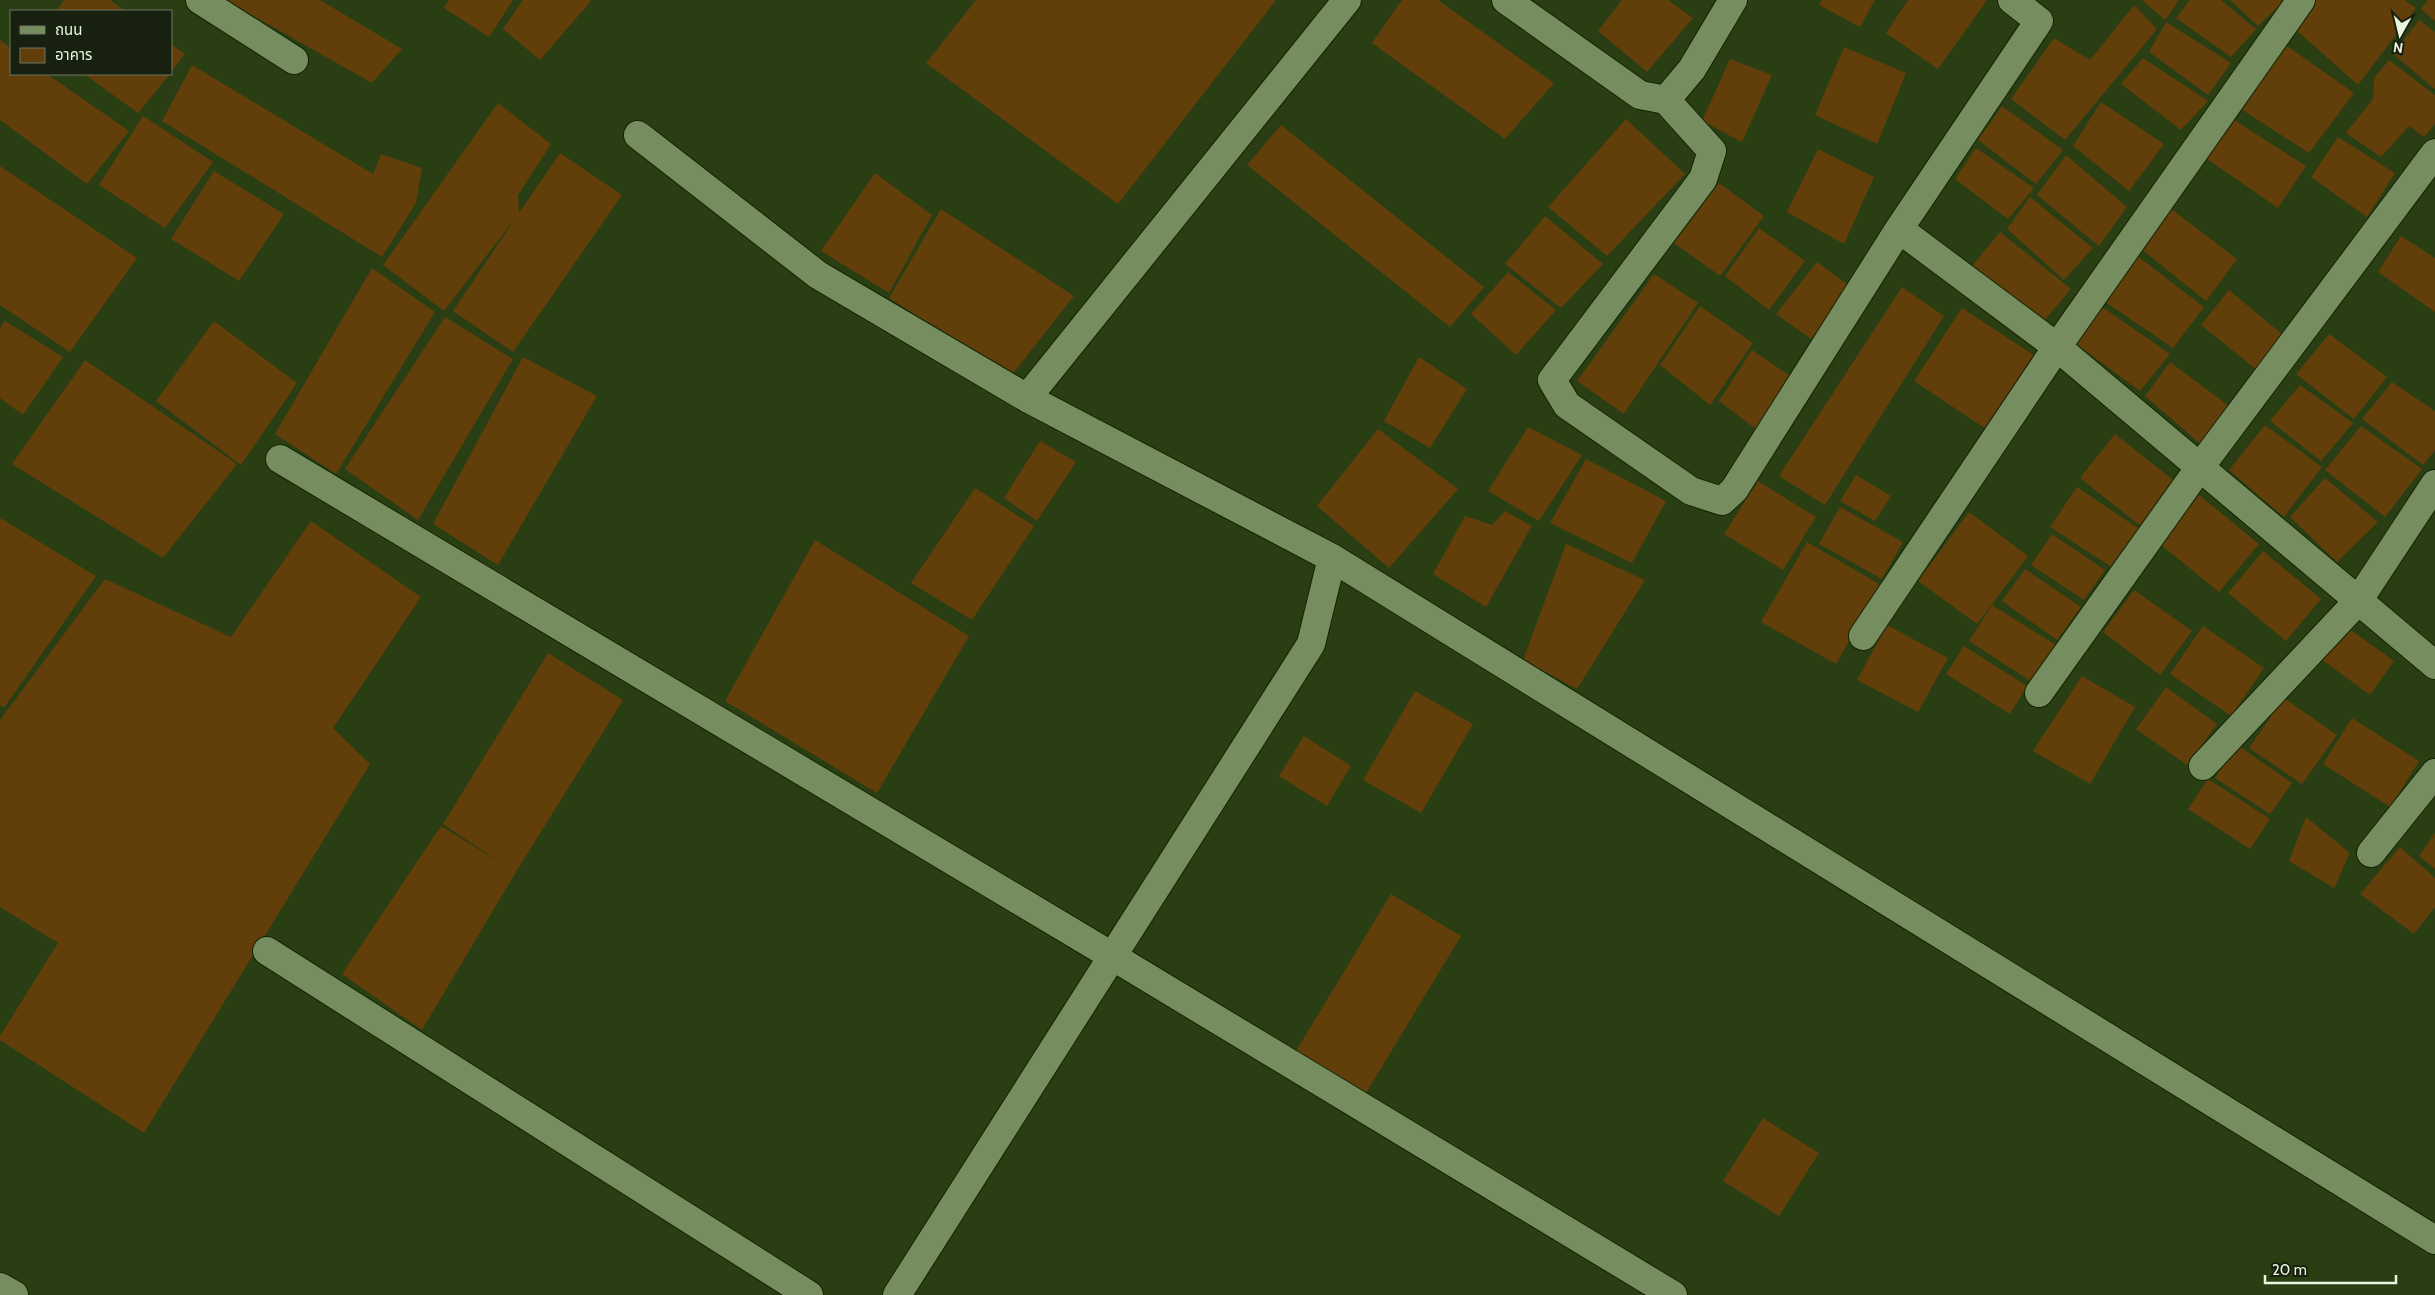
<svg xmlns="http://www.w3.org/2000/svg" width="2435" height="1295" font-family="Cabin,'Noto Sans Thai',sans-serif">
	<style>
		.building { fill: #623e0a }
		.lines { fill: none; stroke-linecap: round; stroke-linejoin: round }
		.minor-casing { stroke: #122400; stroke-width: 30 }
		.minor { stroke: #768d60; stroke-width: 28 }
	</style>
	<rect width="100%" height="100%" fill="#2a3e13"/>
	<path class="building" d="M64,0h46l15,11h-69z
		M225,0h95l82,49 -30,34z
		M449,0h64l-24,37 -45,-29z
		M523,0h66l2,1 -51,59 -37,-31z
		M976,0h300l-158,204 -192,-141z
		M1402,0h36l116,83 -49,56 -133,-96z
		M1622,0h46l25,18 -46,54 -49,-41z
		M1822,0h53l-15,27 -41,-22z
		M1908,0h79l-49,69 -52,-36z
		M2142,0h37l-14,20z
		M2190,0h31l35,29 -25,28 -55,-39z
		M2230,0h55l-27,26z
		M2314,0h91l11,8 -58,77 -64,-57z
		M2428,0h7v21l-14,-12z
		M2134,5l23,24 -92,111 -54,-41 43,-61 36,22z
		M2419,20l16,12v57l-42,-35z
		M2166,22l65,41 -23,32 -59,-43z
		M0,40l11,8v26h36l82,57 -42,53 -87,-64z
		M171,44l14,10 -14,18z
		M2287,46l67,47 -45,60 -71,-46z
		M1844,47l62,26 -29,71 -62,-29z
		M2143,58l65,43 -27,29 -60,-46z
		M1730,59l42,16 -30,67 -40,-21z
		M2389,60l46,35v29l-11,13 -15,-11 -28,31 -35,-24 27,-34 1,-21z
		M192,65l181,109 8,-20 41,14 -6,35 -34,54 -220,-136z
		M84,74h86l-32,39z
		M2101,102l63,42 -35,47 -56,-45z
		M498,103l53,41 -33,51 1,18 41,-60 62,42 -109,157 -60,-41 64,-95 -73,95 -61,-46z
		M2002,106l61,44 -27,34 -58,-44z
		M143,116l70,46 -48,66 -66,-43z
		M2231,118l75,48 -28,42 -71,-49z
		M1626,119l59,55 -78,82 -59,-49z
		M1281,125l203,162 -34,40 -203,-162z
		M2338,137l57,36 -28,44 -56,-40z
		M1976,148l58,40 -26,31 -53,-40z
		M1818,149l56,28 -30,67 -57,-32z
		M2066,155l61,52 -28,39 -62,-51z
		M0,166l137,92 -67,94 -70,-47z
		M214,171l70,43 -45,67 -68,-42z
		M875,173l57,42 -43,78 -68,-42z
		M1719,183l45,33 -44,60 -46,-33z
		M2030,197l63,51 -29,32 -57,-51z
		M2170,208l67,51 -31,42 -66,-53z
		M941,209l133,87 -63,80 -122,-78z
		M1545,216l58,48 -42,44 -56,-44z
		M1759,228l46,33 -36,49 -44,-34z
		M2000,232l71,57 -28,33 -71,-56z
		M2401,236l34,22v54l-57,-40z
		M2136,255l68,52 -31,41 -69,-47z
		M1817,262l35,26 -41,51 -35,-25z
		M372,268l63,44 -99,162 -61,-40z
		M1508,272l48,38 -40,45 -45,-41z
		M1654,274l44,29 -74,111 -47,-33z
		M1902,287l42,29 -119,189 -46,-29z
		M2229,290l61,51 -27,34 -62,-50z
		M2098,304l72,50 -30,37 -68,-50z
		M1700,306l53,37 -43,62 -50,-40z
		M1962,308l73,48 -49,73 -72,-48z
		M445,317l68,42 -95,161 -73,-51z
		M5,321l58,36 -40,58 -23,-17v-70z
		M214,321l83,62 -56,82 -85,-64z
		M2329,334l58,43 -33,42 -58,-45z
		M1752,350l40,27 -36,52 -37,-28z
		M523,357l74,39 -99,169 -65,-41z
		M1419,357l48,32 -37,59 -46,-27z
		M85,360l152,104 -74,94 -151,-94z
		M2170,362l59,44 -25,41 -59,-51z
		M2392,382l43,29v39l-12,15 -61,-46z
		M2300,385l53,38 -32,38 -51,-40z
		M2265,425l57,42 -38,50 -55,-47z
		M2361,426l61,43 -37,48 -60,-47z
		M1528,427l54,28 -43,66 -51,-30z
		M1378,429l80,60 -69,79 -72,-62z
		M2115,434l62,49 -35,44 -62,-49z
		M1040,441l36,21 -39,59 -33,-23z
		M1586,459l80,42 -34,62 -82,-40z
		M1856,475l35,21 -16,25 -35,-20z
		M2325,478l53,44 -41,40 -47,-45z
		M1758,481l58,36 -33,53 -59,-36z
		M2077,487l68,46 -26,39 -69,-45z
		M975,488l59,38 -62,94 -61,-37z
		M2199,495l60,49 -40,48 -59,-48z
		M1840,507l63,35 -21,37 -63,-35z
		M1505,511l27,15 -46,81 -53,-33 32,-58 27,9z
		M1969,512l59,44 -51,68 -59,-43z
		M0,518l96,58 -92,132 -4,-3z
		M311,521l110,76 -88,131 37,36 -226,369 -144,-93v-4l58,-93 -58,-36v-187l105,-141 126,58z
		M2052,534l53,36 -21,30 -53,-35z
		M815,540l154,96 -92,157 -152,-92z
		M1807,542l74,43 -45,79 -75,-42z
		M1566,544l79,36 -68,109 -54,-29z
		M2263,551l58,48 -35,42 -58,-48z
		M2025,569l56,38 -24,33 -55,-39z
		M2134,590l58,41 -32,44 -57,-43z
		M1992,605l64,40 -24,37 -63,-41z
		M2341,623l53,38 -24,34 -53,-39z
		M1887,625l61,33 -30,54 -61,-32z
		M2203,626l61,42 -33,48 -61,-42z
		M1964,646l63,40 -17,28 -64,-40z
		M548,653l75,47 -107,172 -94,158 -80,-56 99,-148 60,37 -58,-39z
		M2082,676l53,31 -45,77 -57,-33z
		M2166,687l51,37 -30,41 -51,-36z
		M1415,691l58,33 -52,89 -58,-33z
		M2284,698l53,37 -35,49 -53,-36z
		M2352,718l67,43 -29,46 -67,-43z
		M1304,736l47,30 -24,40 -48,-30z
		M2236,744l56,39 -22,31 -55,-36z
		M2208,779l62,40 -20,30 -62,-40z
		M2306,817l44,36 -16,35 -45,-27z
		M2435,833v36l-16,-13z
		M2400,847l35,31v29l-21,27 -54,-40z
		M1391,894l70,42 -98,162 -70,-42z
		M1763,1118l56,35 -40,63 -56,-35z"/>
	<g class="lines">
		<g class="minor-casing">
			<path id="minor" d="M200,0l94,60
				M1506,0l134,95 26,5 26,-31 41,-69
				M1666,100l46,51 -9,28 -151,201 15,25 124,86 31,10 12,-11 165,-261 140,-208 -27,-21
				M638,135l180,140 209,123 305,160 1103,682
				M1899,229l158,118 378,318
				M1027,398l320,-398
				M280,459l832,497 561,339
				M1863,636l194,-289 244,-347
				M2039,693l161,-226 235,-314
				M2203,766l155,-165 77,-117
				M2371,853l64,-80
				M267,951l542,344
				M0,1287l14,8
				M897,1295l414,-651 21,-86"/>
		</g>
		<use href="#minor" class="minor"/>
	</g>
	<rect x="10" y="10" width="162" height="65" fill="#18210f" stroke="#6c7662"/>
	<rect x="20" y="26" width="25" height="8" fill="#768d60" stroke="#6c7662"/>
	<text x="55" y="35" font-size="15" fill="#e9f6de">ถนน</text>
	<rect x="20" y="48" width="25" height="15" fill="#623e0a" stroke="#6c7662"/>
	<text x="55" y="60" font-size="15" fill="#e9f6de">อาคาร</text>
	<g transform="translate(2400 35) rotate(188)" stroke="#18210f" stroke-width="4" paint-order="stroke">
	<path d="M0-4L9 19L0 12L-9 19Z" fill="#e9f6de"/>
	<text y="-8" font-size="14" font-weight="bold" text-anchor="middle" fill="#e9f6de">N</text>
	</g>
	<path d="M2265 1275v8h131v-8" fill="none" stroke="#e9f6de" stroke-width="2.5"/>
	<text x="2272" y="1275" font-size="15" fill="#e9f6de" stroke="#18210f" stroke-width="4" paint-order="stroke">20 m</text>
</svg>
